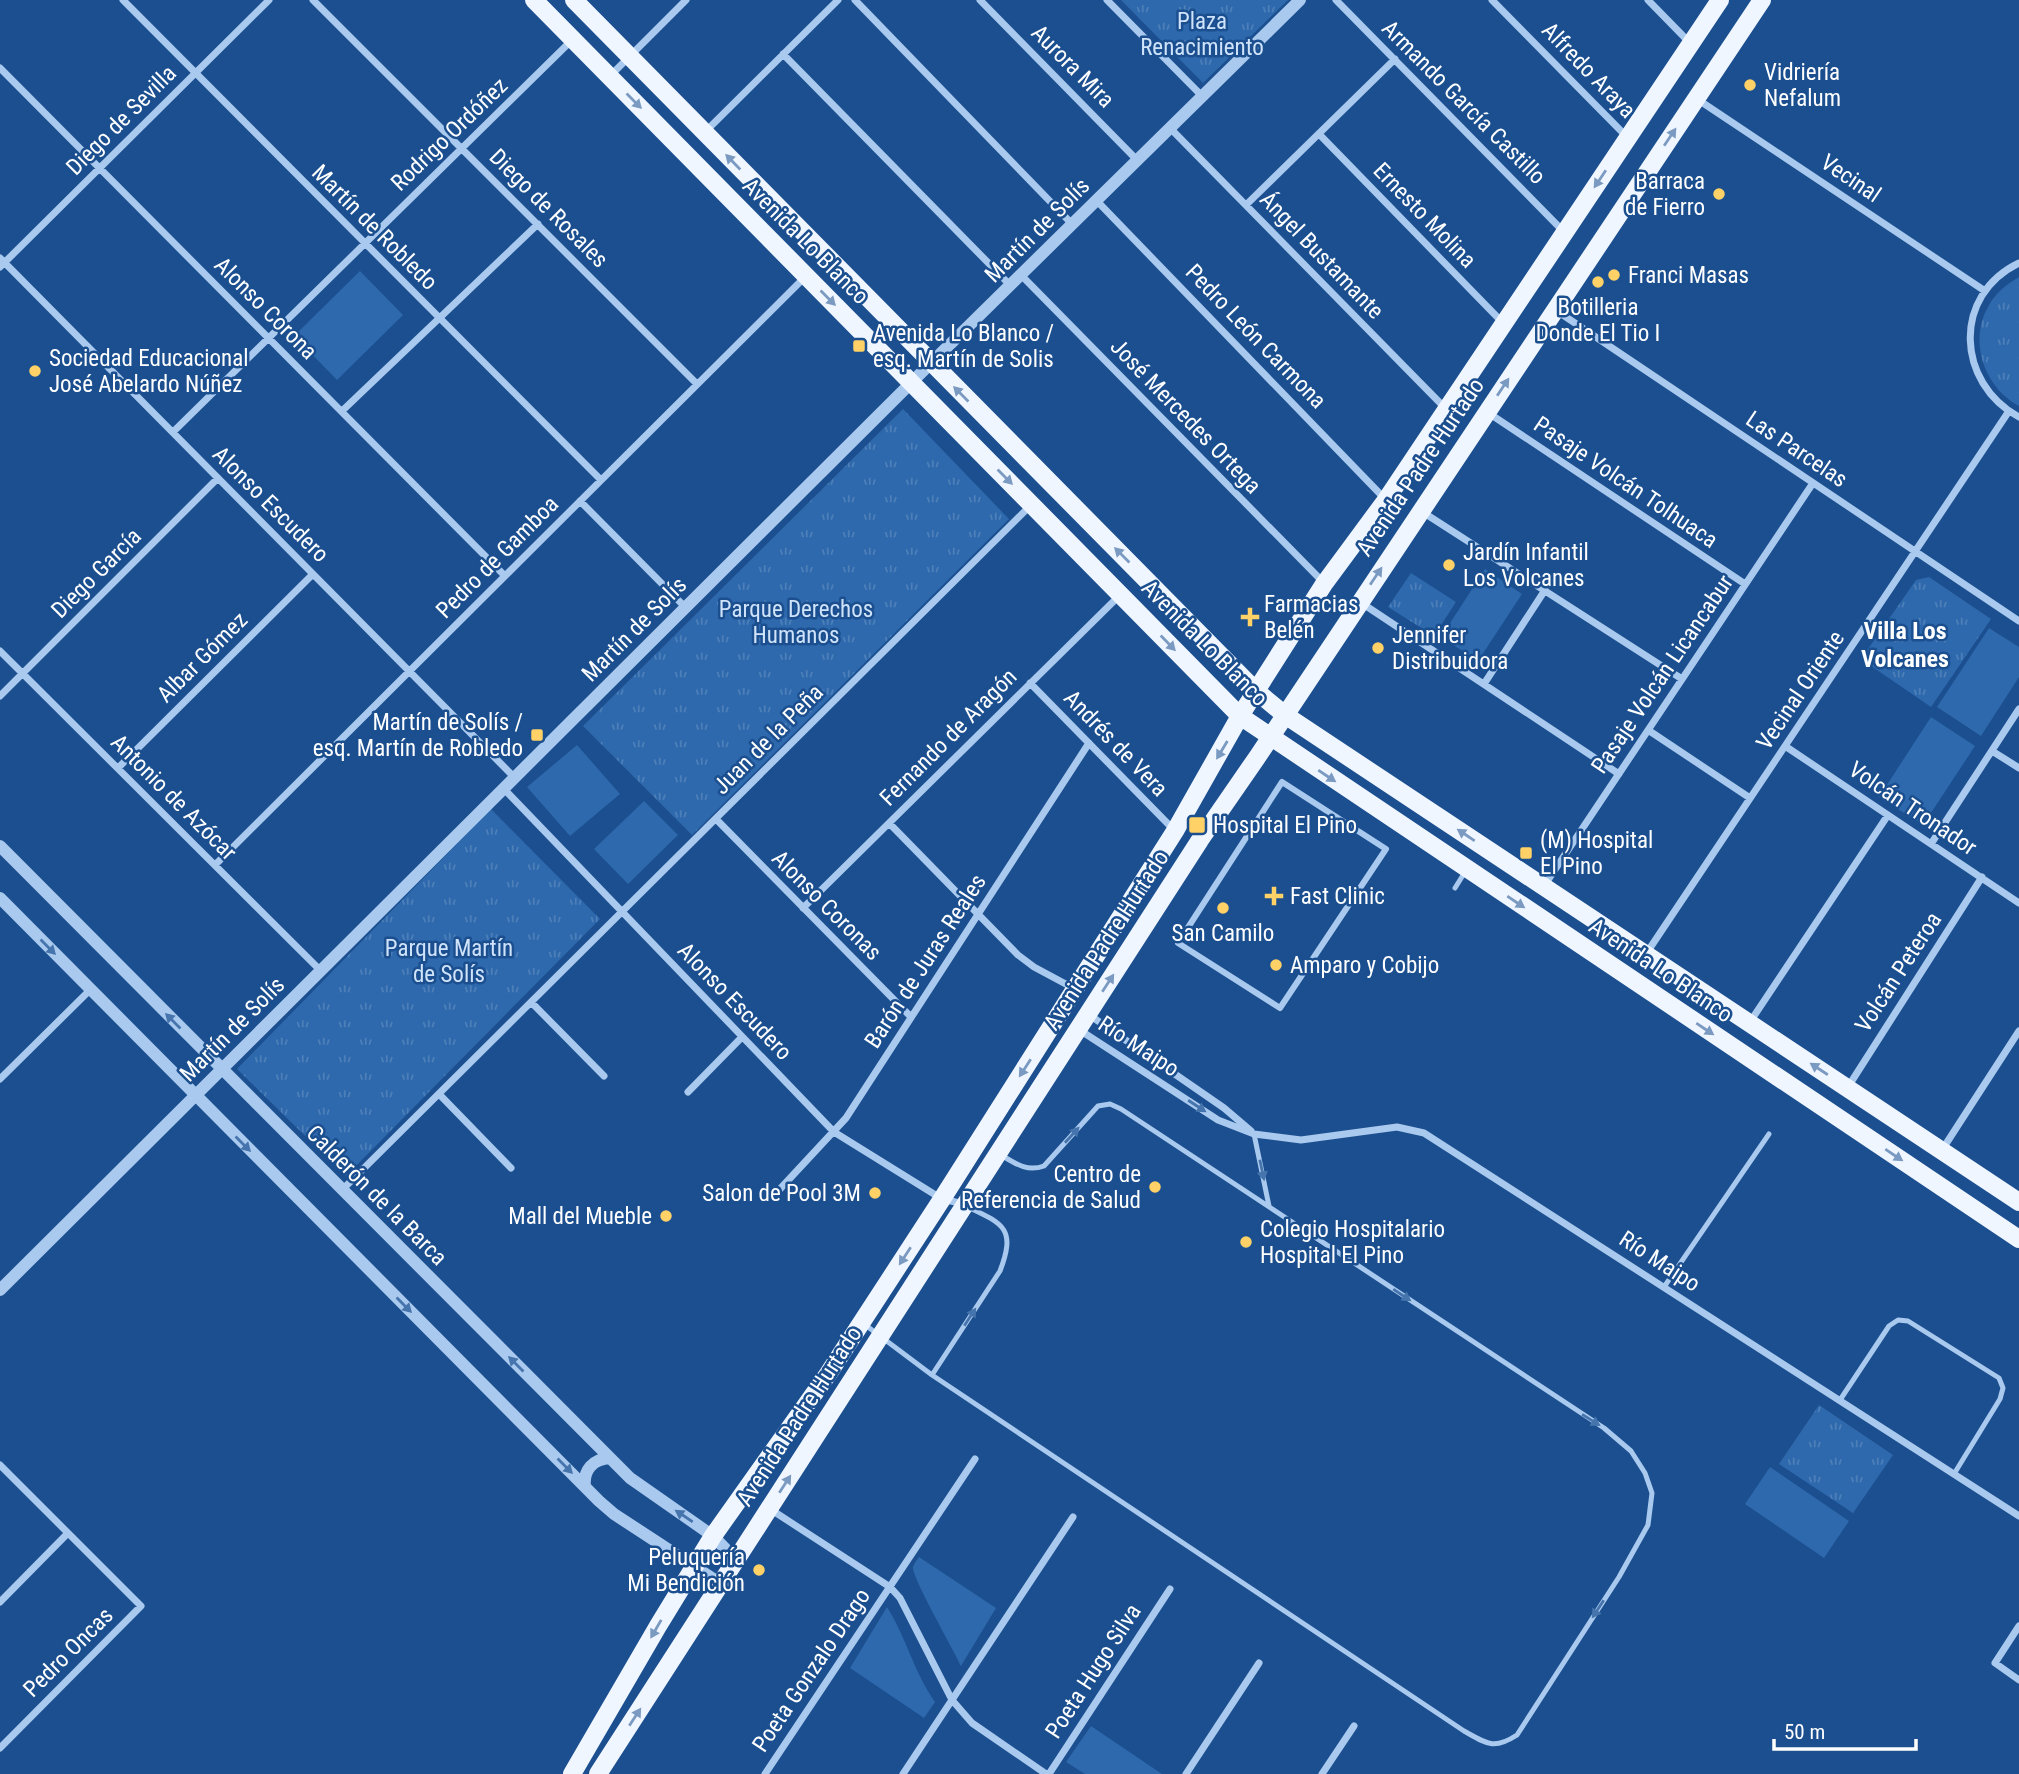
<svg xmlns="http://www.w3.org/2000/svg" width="2019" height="1774" font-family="'Roboto Condensed',sans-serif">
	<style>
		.grass { fill: #2e69ad }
		.park { fill: url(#park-tufts) }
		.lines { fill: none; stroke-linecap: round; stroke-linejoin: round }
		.service { stroke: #a9c9ee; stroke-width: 5 }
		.pedestrian { stroke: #a9c9ee; stroke-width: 6 }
		.minor { stroke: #a9c9ee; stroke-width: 7 }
		.tertiary { stroke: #a9c9ee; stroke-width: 12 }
		.primary { stroke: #f0f6ff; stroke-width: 18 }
		.oneway { fill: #7b9ac1 }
		.oneway2 { fill: #4674ac }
		.poi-dot { fill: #ffd166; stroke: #1b4f8f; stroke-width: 2.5 }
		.labels { text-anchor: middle; stroke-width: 5; stroke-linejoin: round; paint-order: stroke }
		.park-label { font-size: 23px; fill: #cfe3fa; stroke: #1b4f8f }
		.street-label { font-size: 23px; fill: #fff; stroke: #1b4f8f }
		.poi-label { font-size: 23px; fill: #fff; stroke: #1b4f8f; text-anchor: start }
		.neighbourhood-label { font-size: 24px; font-weight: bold; fill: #fff; stroke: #1b4f8f }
	</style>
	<defs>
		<pattern id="park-tufts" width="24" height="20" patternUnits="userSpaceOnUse" patternTransform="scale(1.75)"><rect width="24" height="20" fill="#2e69ad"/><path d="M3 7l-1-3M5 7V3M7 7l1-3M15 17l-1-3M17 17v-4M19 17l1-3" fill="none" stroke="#4d80b9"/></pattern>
	</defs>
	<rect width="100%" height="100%" fill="#1b4f8f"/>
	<path class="grass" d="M360,271l43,44 -66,65 -43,-44z
		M1485,569l37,25 -44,67 -37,-24z
		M1989,628l30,19v30l-38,59 -44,-29z
		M1931,717l44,29 -52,79 -44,-28z
		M577,745l43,49 -50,42 -43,-49z
		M644,801l34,34 -50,49 -34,-35z
		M1770,1467l79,54 -25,37 -79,-54z
		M919,1557l77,51 -35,58c-7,-16 -50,-90 -48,-99 1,-4 4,-7 6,-10z
		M887,1607c19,30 27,65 48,95l-11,16 -74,-50z
		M1091,1726l71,48h-77l-19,-12z"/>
	<path class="park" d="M1121,0h167l-85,83z
		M2019,277v129c-34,-18 -51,-64 -31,-99 7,-14 18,-22 31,-30z
		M903,409l106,110 -317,316 -109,-109z
		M1411,573l45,29 -22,34 -46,-29z
		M1929,577l62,42 -60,88 -70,-48 55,-79z
		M491,809l109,110 -254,257 -109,-107z
		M1819,1405l74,50 -40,58 -74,-49z"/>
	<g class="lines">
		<path class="service" d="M1455,888l10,-16
			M1254,1134l15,72
			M1664,1287l105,-153
			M864,1324l68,51 532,356c23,13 30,19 53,4l102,-158 29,-52 4,-32 -7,-20 -14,-22 -27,-23 -483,-319 -11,-5 -12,2 -54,60c-17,6 -28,-2 -43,-11
			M932,1375l68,-104c16,-42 4,-47 -32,-64
			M1840,1400l49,-74 9,-6 10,1 91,57 4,10 -3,11 -46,75"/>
		<path class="pedestrian" d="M1282,782l104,67 -106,159 -102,-65z"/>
		<path class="minor" d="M123,0l478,480
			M313,0l384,384
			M855,0l217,224
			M980,0l157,160
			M1107,0l95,96
			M1336,0l228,232
			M1492,0l135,137
			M1648,0l41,42
			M783,54l227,231
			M0,68l505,508
			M610,76l76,-76
			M1697,99l288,192
			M1170,128l276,281
			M705,132l133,-132
			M1319,134l185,190
			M1096,200l289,299
			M1246,205l149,-146
			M0,258l515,520
			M2019,263c-67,32 -63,120 0,154
			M0,267l269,-267
			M1021,275l303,308
			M1557,311l462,310
			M342,411l196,-187
			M1487,412l258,172
			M173,432l399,-392
			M580,501l106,107
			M1421,511l261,168
			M1360,602l259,172
			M0,651l321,320
			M1030,683l144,147
			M1484,684l61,-94
			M0,696l218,-218
			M1648,730l102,68
			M1785,746l234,157
			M1992,751l27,17
			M118,768l195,-194
			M504,789l330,343 108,67 22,5
			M716,819l195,198
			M889,823l129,132 16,12 41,22
			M1931,844l88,-135
			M215,865l591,-589
			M1544,886l269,-403
			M803,908l316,-312
			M1646,954l363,-543
			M531,1002l73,74
			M1088,1014l136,94 27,23
			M1750,1022l138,-207
			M1078,1029l140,91 36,14 47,6 96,-13 27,6 595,383
			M0,1079l90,-89
			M1848,1087l134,-210
			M688,1092l54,-55
			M439,1094l72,74
			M1942,1150l77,-119
			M780,1189l66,-71 243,-375
			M342,1190l689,-685
			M0,1465l141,141 -141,142
			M770,1509l120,78 10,11 52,102 20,23 74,51
			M0,1602l68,-69
			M2019,1626l-24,37 24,17
			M765,1774l210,-315
			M903,1774l170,-257
			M1049,1774l121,-185
			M1186,1774l73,-111
			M1322,1774l32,-48"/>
		<path class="tertiary" d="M0,846l630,632 83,58 23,24
			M0,898l599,603 15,13 107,70
			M0,1290l931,-927 369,-363
			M585,1487c-2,-17 8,-28 25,-29"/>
		<path class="primary" d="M534,0l706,716 779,523
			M574,0l682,691 29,24 734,487
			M572,1774l86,-148 55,-90 115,-162 114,-175 233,-368 65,-115 84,-132 62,-84 334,-500
			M598,1774l602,-934 58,-84 504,-756"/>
	</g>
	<defs><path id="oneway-solid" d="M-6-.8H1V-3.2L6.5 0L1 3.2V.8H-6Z" transform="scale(1.75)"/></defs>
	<g class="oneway">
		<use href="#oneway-solid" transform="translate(634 101) rotate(45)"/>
		<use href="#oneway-solid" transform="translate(1670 137) rotate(-56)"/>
		<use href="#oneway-solid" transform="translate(733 162) rotate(-134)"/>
		<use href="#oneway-solid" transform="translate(1600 179) rotate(124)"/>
		<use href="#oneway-solid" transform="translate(828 298) rotate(45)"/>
		<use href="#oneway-solid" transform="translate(1503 387) rotate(-56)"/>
		<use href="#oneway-solid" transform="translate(961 394) rotate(-135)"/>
		<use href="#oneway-solid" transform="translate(1005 477) rotate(45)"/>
		<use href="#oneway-solid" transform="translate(1122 555) rotate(-135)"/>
		<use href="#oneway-solid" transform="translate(1376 576) rotate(-56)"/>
		<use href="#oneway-solid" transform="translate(1168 643) rotate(46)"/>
		<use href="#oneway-solid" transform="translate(1222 750) rotate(121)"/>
		<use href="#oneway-solid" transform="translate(1327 776) rotate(34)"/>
		<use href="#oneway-solid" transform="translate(1466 835) rotate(-146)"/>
		<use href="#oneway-solid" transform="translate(1516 902) rotate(34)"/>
		<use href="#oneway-solid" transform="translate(1108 983) rotate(-57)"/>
		<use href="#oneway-solid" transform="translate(1705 1029) rotate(34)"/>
		<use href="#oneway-solid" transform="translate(1025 1068) rotate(123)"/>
		<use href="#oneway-solid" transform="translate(1819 1069) rotate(-147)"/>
		<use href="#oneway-solid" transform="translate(1894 1155) rotate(34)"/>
		<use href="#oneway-solid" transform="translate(905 1256) rotate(123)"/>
		<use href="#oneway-solid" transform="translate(785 1484) rotate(-57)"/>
		<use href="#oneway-solid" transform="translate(656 1629) rotate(120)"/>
		<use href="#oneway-solid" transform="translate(635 1717) rotate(-57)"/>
	</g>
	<g class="oneway2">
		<use href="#oneway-solid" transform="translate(48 947) rotate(45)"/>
		<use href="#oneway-solid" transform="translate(173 1021) rotate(-135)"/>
		<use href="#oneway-solid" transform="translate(1197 1106) rotate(33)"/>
		<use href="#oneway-solid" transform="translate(1072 1135) rotate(-48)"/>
		<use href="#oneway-solid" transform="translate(243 1144) rotate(45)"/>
		<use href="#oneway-solid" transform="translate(1262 1170) rotate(78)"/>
		<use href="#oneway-solid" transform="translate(1402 1295) rotate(34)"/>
		<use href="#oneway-solid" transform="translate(404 1305) rotate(45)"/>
		<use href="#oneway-solid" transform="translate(970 1317) rotate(-57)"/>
		<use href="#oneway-solid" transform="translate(516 1364) rotate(-135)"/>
		<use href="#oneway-solid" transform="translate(1591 1420) rotate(32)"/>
		<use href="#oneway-solid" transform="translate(565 1466) rotate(45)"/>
		<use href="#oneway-solid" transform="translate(684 1516) rotate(-146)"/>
		<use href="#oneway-solid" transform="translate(1598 1609) rotate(123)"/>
	</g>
	<g class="poi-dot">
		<circle cx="1750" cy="85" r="7"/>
		<circle cx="1719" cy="194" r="7"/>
		<circle cx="1614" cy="275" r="7"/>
		<circle cx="1598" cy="282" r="7"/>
		<rect x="852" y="339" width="14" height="14" rx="3.5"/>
		<circle cx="35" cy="371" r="7"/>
		<circle cx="1449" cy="565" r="7"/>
		<path d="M1246.5 606.5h7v7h7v7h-7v7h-7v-7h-7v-7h7z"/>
		<circle cx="1378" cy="648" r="7"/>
		<rect x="530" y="728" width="14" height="14" rx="3.5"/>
		<rect x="1188" y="816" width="18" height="18" rx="3.5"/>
		<rect x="1519" y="846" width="14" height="14" rx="3.5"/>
		<path d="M1270.5 885.5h7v7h7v7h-7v7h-7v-7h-7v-7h7z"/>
		<circle cx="1223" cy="908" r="7"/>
		<circle cx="1276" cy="965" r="7"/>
		<circle cx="1155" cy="1187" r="7"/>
		<circle cx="875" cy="1193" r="7"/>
		<circle cx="666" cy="1216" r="7"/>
		<circle cx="1246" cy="1242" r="7"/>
		<circle cx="759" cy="1570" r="7"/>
	</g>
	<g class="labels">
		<g class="park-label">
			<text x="1202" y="29">Plaza<tspan x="1202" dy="26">Renacimiento</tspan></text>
			<text x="796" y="617">Parque Derechos<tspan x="796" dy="26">Humanos</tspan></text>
			<text x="449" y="956">Parque Martín<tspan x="449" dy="26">de Solís</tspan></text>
		</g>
		<g class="street-label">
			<text transform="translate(1073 66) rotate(45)" y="8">Aurora Mira</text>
			<text transform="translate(1589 70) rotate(46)" y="8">Alfredo Araya</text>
			<text transform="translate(1464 102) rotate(45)" y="8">Armando García Castillo</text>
			<text transform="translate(121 120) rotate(-45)" y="8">Diego de Sevilla</text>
			<text transform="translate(449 134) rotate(-44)" y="8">Rodrigo Ordóñez</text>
			<text transform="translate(1851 178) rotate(34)" y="8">Vecinal</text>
			<text transform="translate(549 208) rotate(45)" y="8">Diego de Rosales</text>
			<text transform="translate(1425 215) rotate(46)" y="8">Ernesto Molina</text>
			<text transform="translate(375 227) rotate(45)" y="8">Martín de Robledo</text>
			<text transform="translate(1037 230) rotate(-45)" y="8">Martín de Solís</text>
			<text transform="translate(806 241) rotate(45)" y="8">Avenida Lo Blanco</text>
			<text transform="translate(1322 255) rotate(46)" y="8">Ángel Bustamante</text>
			<text transform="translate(266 308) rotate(45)" y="8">Alonso Corona</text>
			<text transform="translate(1256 336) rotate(46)" y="8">Pedro León Carmona</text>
			<text transform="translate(1186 416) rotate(46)" y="8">José Mercedes Ortega</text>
			<text transform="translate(1797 449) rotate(34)" y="8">Las Parcelas</text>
			<text transform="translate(1420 467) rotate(-56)" y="8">Avenida Padre Hurtado</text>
			<text transform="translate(1626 482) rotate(34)" y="8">Pasaje Volcán Tolhuaca</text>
			<text transform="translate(271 504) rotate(45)" y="8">Alonso Escudero</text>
			<text transform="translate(497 557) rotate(-45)" y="8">Pedro de Gamboa</text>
			<text transform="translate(96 573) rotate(-45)" y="8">Diego García</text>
			<text transform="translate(634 629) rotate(-45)" y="8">Martín de Solís</text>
			<text transform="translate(1205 643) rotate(45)" y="8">Avenida Lo Blanco</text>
			<text transform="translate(202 657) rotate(-45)" y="8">Albar Gómez</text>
			<text transform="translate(1662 674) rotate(-56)" y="8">Pasaje Volcán Licancabur</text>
			<text transform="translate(1800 690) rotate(-56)" y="8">Vecinal Oriente</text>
			<text transform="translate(948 737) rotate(-45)" y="8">Fernando de Aragón</text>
			<text transform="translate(768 739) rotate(-45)" y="8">Juan de la Peña</text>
			<text transform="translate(1116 743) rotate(46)" y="8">Andrés de Vera</text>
			<text transform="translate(174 797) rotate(45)" y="8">Antonio de Azócar</text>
			<text transform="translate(1913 808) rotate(34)" y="8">Volcán Tronador</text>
			<text transform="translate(827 905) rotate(45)" y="8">Alonso Coronas</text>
			<text transform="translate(1106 940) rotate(-57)" y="8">Avenida Padre Hurtado</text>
			<text transform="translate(925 961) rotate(-57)" y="8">Barón de Juras Reales</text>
			<text transform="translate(1661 970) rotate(34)" y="8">Avenida Lo Blanco</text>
			<text transform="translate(1898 972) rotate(-57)" y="8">Volcán Peteroa</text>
			<text transform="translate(735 1001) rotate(46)" y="8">Alonso Escudero</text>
			<text transform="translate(232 1029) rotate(-45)" y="8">Martín de Solís</text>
			<text transform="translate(1139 1046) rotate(33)" y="8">Río Maipo</text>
			<text transform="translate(377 1195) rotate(45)" y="8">Calderón de la Barca</text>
			<text transform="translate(1660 1261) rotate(33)" y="8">Río Maipo</text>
			<text transform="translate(799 1416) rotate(-57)" y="8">Avenida Padre Hurtado</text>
			<text transform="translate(68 1652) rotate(-45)" y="8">Pedro Oncas</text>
			<text transform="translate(811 1670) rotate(-56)" y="8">Poeta Gonzalo Drago</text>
			<text transform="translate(1093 1671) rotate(-57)" y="8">Poeta Hugo Silva</text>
		</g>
		<g class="poi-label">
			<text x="1764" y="80">Vidriería<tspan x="1764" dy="26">Nefalum</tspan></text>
			<text x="1705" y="189" text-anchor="end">Barraca<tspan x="1705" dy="26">de Fierro</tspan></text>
			<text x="1628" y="283">Franci Masas</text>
			<text x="1598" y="315" text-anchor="middle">Botilleria<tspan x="1598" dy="26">Donde El Tio I</tspan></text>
			<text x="873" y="341">Avenida Lo Blanco /<tspan x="873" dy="26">esq. Martín de Solis</tspan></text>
			<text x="49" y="366">Sociedad Educacional<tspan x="49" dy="26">José Abelardo Núñez</tspan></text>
			<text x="1463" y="560">Jardín Infantil<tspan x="1463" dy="26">Los Volcanes</tspan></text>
			<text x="1264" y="612">Farmacias<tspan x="1264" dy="26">Belén</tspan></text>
			<text x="1392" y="643">Jennifer<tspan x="1392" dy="26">Distribuidora</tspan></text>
			<text x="523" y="730" text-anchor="end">Martín de Solís /<tspan x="523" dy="26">esq. Martín de Robledo</tspan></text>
			<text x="1213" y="833">Hospital El Pino</text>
			<text x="1540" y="848">(M) Hospital<tspan x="1540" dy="26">El Pino</tspan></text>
			<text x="1290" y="904">Fast Clinic</text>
			<text x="1223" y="941" text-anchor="middle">San Camilo</text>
			<text x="1290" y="973">Amparo y Cobijo</text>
			<text x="1141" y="1182" text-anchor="end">Centro de<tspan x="1141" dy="26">Referencia de Salud</tspan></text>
			<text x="861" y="1201" text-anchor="end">Salon de Pool 3M</text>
			<text x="652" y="1224" text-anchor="end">Mall del Mueble</text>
			<text x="1260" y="1237">Colegio Hospitalario<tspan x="1260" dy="26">Hospital El Pino</tspan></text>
			<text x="745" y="1565" text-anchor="end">Peluquería<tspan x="745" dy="26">Mi Bendición</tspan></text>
		</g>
		<g class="neighbourhood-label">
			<text x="1905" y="639">Villa Los<tspan x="1905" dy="28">Volcanes</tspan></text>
		</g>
	</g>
	<path d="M1774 1739v10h142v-10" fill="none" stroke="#ffffff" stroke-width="3.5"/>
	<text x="1784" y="1739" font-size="21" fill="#ffffff" stroke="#1b4f8f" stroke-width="5" paint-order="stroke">50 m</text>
</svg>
